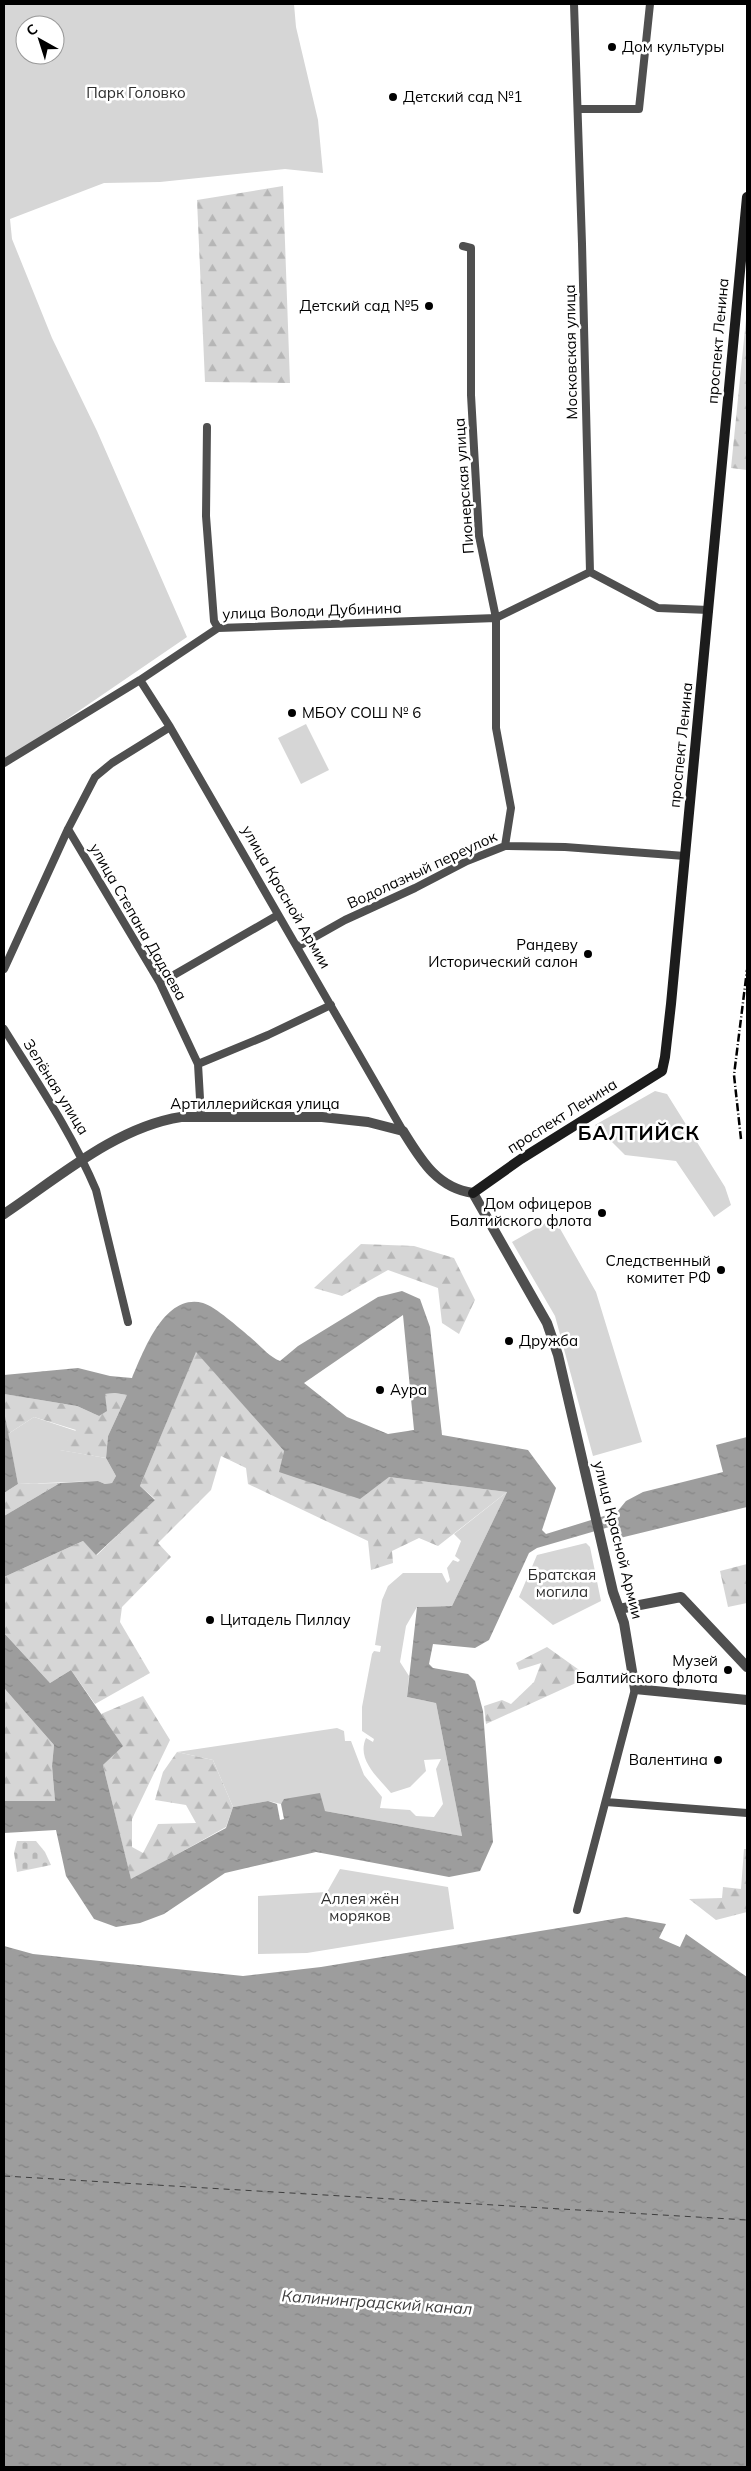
<svg xmlns="http://www.w3.org/2000/svg" width="751" height="2471" font-family="Mulish,sans-serif">
	<style>
		.green { fill: #d6d6d6; fill-rule: evenodd }
		.forest { fill: url(#forest-firs) }
		.cemetery { fill: url(#cemetery-stones) }
		.water { fill: url(#water-ripples); fill-rule: evenodd }
		.lines { fill: none; stroke-linecap: round; stroke-linejoin: round }
		.ferry { stroke: #3e3e3e; stroke-width: 1; stroke-dasharray: 6 5; stroke-linecap: butt }
		.minor { stroke: #4f4f4f; stroke-width: 8 }
		.tertiary { stroke: #4f4f4f; stroke-width: 10 }
		.secondary { stroke: #1c1c1c; stroke-width: 10 }
		.rail { stroke: #000; stroke-width: 2.5; stroke-dasharray: 8 2.5 1 2.5; stroke-linecap: butt }
		.poi-dot { fill: #000; stroke: #fff; stroke-width: 2 }
		.labels { text-anchor: middle; stroke-width: 5; stroke-linejoin: round; paint-order: stroke }
		.poi-label { font-size: 15px; fill: #000; stroke: #fff; text-anchor: start }
		.park-label { font-size: 15px; fill: #2d2d2d; stroke: #fff }
		.street-label { font-size: 15px; fill: #000; stroke: #fff }
		.water-label { font-size: 16px; font-style: italic; fill: #3e3e3e; stroke: #fff }
		.district-label { font-size: 20px; font-weight: bold; letter-spacing: 1px; fill: #000; stroke: #fff }
	</style>
	<defs>
		<pattern id="forest-firs" width="22" height="20" patternUnits="userSpaceOnUse" patternTransform="scale(1.25)"><rect width="22" height="20" fill="#d6d6d6"/><path d="M5 1l3.5 6h-7zM16 11l3.5 6h-7z" fill="#b6b6b6"/></pattern>
		<pattern id="cemetery-stones" width="16" height="16" patternUnits="userSpaceOnUse" patternTransform="scale(1.25)"><rect width="16" height="16" fill="#d6d6d6"/><path d="M2 7V4a2 2 0 0 1 4 0v3zM10 15v-3a2 2 0 0 1 4 0v3z" fill="#b6b6b6"/></pattern>
		<pattern id="water-ripples" width="26" height="14" patternUnits="userSpaceOnUse" patternTransform="scale(1.25)"><rect width="26" height="14" fill="#9d9d9d"/><path d="M2 4q2-2 4 0t4 0M15 11q2-2 4 0t4 0" fill="none" stroke="#858585"/></pattern>
	</defs>
	<rect width="100%" height="100%" fill="#fff"/>
	<path class="green" d="M4,4h290l2,23 22,93 5,53 -38,-4 -125,13 -56,1 -94,36 2,20 40,99 45,93 90,206 -183,125zM25,25h30v30h-30z
		M306,724l23,46 -28,14 -23,-46z
		M655,1091l12,3 58,93 6,18 -17,12 -38,-56 -51,-6 -30,-30z
		M554,1218l42,74 46,150 -49,14 -38,-140 -43,-74z
		M34,1417l42,14 -16,19 46,8 10,18 -4,7 -7,1 -7,-3 -80,3 -10,-50z
		M507,1492l-55,114 -35,1 -11,19 -6,36 9,14 -2,21 29,6 26,133 -137,-25 -40,-12 -4,5 -13,-3 -35,6 -20,-47 -36,-8 160,-24 7,3 1,10h6l13,34 18,22 -2,11 30,2 6,6 18,1 9,-13 -7,-35 5,-10 -17,1 2,11 -16,16 -19,6c-12,-15 -35,-33 -25,-55l7,4 1,-3 -12,-8v-24l10,-53 2,-3 6,1 1,-6 -6,-1 7,-45 6,-14 15,-13h39l5,10 3,-3 -3,-12 6,-8 5,2 2,-2 -5,-4 6,-15 -7,-7z
		M586,1543l4,4 11,54 -48,24 -34,-28 18,-42z
		M340,1869l108,18 6,42 -147,24 -49,1v-58l69,-4z"/>
	<path class="forest" d="M283,186l7,197 -85,-1 -8,-182z
		M747,309v161l-16,-2z
		M361,1244l53,2 40,12 21,42 -16,34 -17,-11 -4,-35 -50,-18 -46,26 -28,-8z
		M196,1351l88,100 -4,21 109,5 118,15 -69,54 -19,-8 -27,13 1,12 -22,7 -3,-29 -120,-57 -2,-16 -25,-12 -10,34 -53,53 13,14 -49,50 -2,15 30,51 -55,31 -24,-34 -21,13 -46,-50v-56l79,-36 14,14 58,-56 -15,-13z
		M115,1393l12,2 -19,41 -2,22 -47,-8 17,-20 -42,-13 -26,17 -4,-23v-17l73,12 22,10 6,-22z
		M60,1483l-56,33v-23l14,-9z
		M747,1564v39l-19,4 -8,-36z
		M547,1647l42,30 -103,47 -2,-18 18,-6 9,4 23,-22 7,-19 -22,7 -3,-7z
		M4,1688l50,57 -2,21 3,35h-51z
		M143,1696l27,44 -38,79v28l11,6 15,-29 38,-1 -10,-18 -31,-5 8,-28 14,-20 36,8 20,47 -7,20 -95,53 -28,-115 19,-20 -21,-31z
		M744,1849h3v63l-31,8 -27,-21 33,-1 1,-11 18,2z"/>
	<path class="cemetery" d="M17,1841h19l9,11 6,13 -34,7 -3,-19z"/>
	<path class="water" d="M402,1291l18,8 10,28 12,108 86,15 28,38 -14,42 4,4 71,-22 9,-11 17,-9 80,-20 -7,-27 31,-8v70l-127,31 -4,-13 -79,23 -8,5 -40,87 -14,8 -42,-4 -4,20 4,4 35,6 7,7 8,30 10,131 -13,29 -31,6 -133,-25 -91,21 -61,41 -24,9 -24,4 -22,-8 -28,-43 -10,-46 -52,3v-32h51l-3,-35 2,-21 -50,-57v-55l46,50 21,-13 52,76 -20,19 28,114 95,-51 7,-21 35,-6 9,3 3,16 4,-1 -3,-15 3,-5 36,-6 5,18 137,25 -26,-133 -29,-6 10,-90 35,-1 55,-114 -118,-15 -29,22 -81,-27 5,-21 -88,-99 -56,134 15,14 -59,55 -13,-14 -79,36v-61l56,-33 38,-2 7,3 7,-1 4,-7 -10,-18 2,-22 19,-41 -12,-2 -10,1 2,17 -8,5 -22,-10 -73,-12v-19l74,-7 32,8 22,2c12,-27 32,-85 71,-75 13,4 36,25 47,34 11,9 18,19 30,24l18,-15 80,-49zM403,1315l11,115 -26,4 -41,-17 -43,-34z
		M4,1411l14,73 -14,9z
		M626,1917l40,7 -7,14 21,9 6,-13 61,43v490h-743v-521l29,8 210,22 78,-9z"/>
	<g class="lines">
		<path class="ferry" d="M4,2176l743,44"/>
		<path class="minor" d="M574,4l8,240 8,328 68,36 51,2
			M578,109h61l11,-105
			M463,246l8,2v147l8,141 17,82v110l15,80 -6,38
			M207,427l-1,89 8,105 4,7
			M140,680l30,47 233,404
			M4,763l136,-83 78,-52 278,-10 94,-46
			M68,829l92,154 38,81 3,52
			M297,947l48,-27 70,-32 52,-27 38,-15 60,1 120,9
			M4,969l64,-140 27,-52 17,-14 58,-36
			M160,983l118,-68
			M4,1029c33,53 68,104 92,161l32,132
			M198,1064l70,-29 63,-30
			M606,1802l141,11
			M577,1910l58,-221"/>
		<path class="tertiary" d="M4,1214c54,-36 112,-87 177,-97h141l46,5 35,9c18,29 34,57 70,62l74,130 11,32 55,237 11,31 11,66 112,11
			M619,1609l62,-12 66,70"/>
		<path class="secondary" d="M473,1193l48,-34 141,-88 3,-14 6,-53 76,-807"/>
		<path class="rail" d="M741,1139l-7,-64 13,-105"/>
	</g>
	<g class="poi-dot">
		<circle cx="612" cy="47" r="5"/>
		<circle cx="393" cy="97" r="5"/>
		<circle cx="429" cy="306" r="5"/>
		<circle cx="292" cy="713" r="5"/>
		<circle cx="588" cy="954" r="5"/>
		<circle cx="602" cy="1213" r="5"/>
		<circle cx="721" cy="1270" r="5"/>
		<circle cx="509" cy="1341" r="5"/>
		<circle cx="380" cy="1390" r="5"/>
		<circle cx="210" cy="1620" r="5"/>
		<circle cx="728" cy="1670" r="5"/>
		<circle cx="718" cy="1760" r="5"/>
	</g>
	<g class="labels">
		<g class="poi-label">
			<text x="622" y="52">Дом культуры</text>
			<text x="403" y="102">Детский сад №1</text>
			<text x="419" y="311" text-anchor="end">Детский сад №5</text>
			<text x="302" y="718">МБОУ СОШ № 6</text>
			<text x="578" y="950" text-anchor="end">Рандеву<tspan x="578" dy="17">Исторический салон</tspan></text>
			<text x="592" y="1209" text-anchor="end">Дом офицеров<tspan x="592" dy="17">Балтийского флота</tspan></text>
			<text x="711" y="1266" text-anchor="end">Следственный<tspan x="711" dy="17">комитет РФ</tspan></text>
			<text x="519" y="1346">Дружба</text>
			<text x="390" y="1395">Аура</text>
			<text x="220" y="1625">Цитадель Пиллау</text>
			<text x="718" y="1666" text-anchor="end">Музей<tspan x="718" dy="17">Балтийского флота</tspan></text>
			<text x="708" y="1765" text-anchor="end">Валентина</text>
		</g>
		<g class="park-label">
			<text x="136" y="98">Парк Головко</text>
			<text x="562" y="1580">Братская<tspan x="562" dy="17">могила</tspan></text>
			<text x="360" y="1904">Аллея жён<tspan x="360" dy="17">моряков</tspan></text>
		</g>
		<g class="street-label">
			<text transform="translate(718 341) rotate(-85)" y="5">проспект Ленина</text>
			<text transform="translate(571 352) rotate(-91)" y="5">Московская улица</text>
			<text transform="translate(464 486) rotate(-94)" y="5">Пионерская улица</text>
			<text transform="translate(312 611) rotate(-2)" y="5">улица Володи Дубинина</text>
			<text transform="translate(681 745) rotate(-84)" y="5">проспект Ленина</text>
			<text transform="translate(422 870) rotate(-25)" y="5">Водолазный переулок</text>
			<text transform="translate(286 897) rotate(60)" y="5">улица Красной Армии</text>
			<text transform="translate(138 922) rotate(60)" y="5">улица Степана Дадаева</text>
			<text transform="translate(56 1087) rotate(58)" y="5">Зелёная улица</text>
			<text x="255" y="1109">Артиллерийская улица</text>
			<text transform="translate(562 1116) rotate(-32)" y="5">проспект Ленина</text>
			<text transform="translate(618 1540) rotate(76)" y="5">улица Красной Армии</text>
		</g>
		<g class="water-label">
			<text transform="translate(377 2302) rotate(4)" y="6">Калининградский канал</text>
		</g>
		<g class="district-label">
			<text x="639" y="1140">БАЛТИЙСК</text>
		</g>
	</g>
	<rect width="751" height="2471" fill="none" stroke="#000000" stroke-width="10"/>
	<g transform="translate(40 40) rotate(321)"><circle r="24" fill="#ffffff" stroke="#999999"/>
	<path d="M0-4L9 19L0 12L-9 19Z" fill="#000000"/>
	<text y="-8" font-size="14" font-weight="bold" text-anchor="middle" fill="#000000">С</text>
	</g>
</svg>
